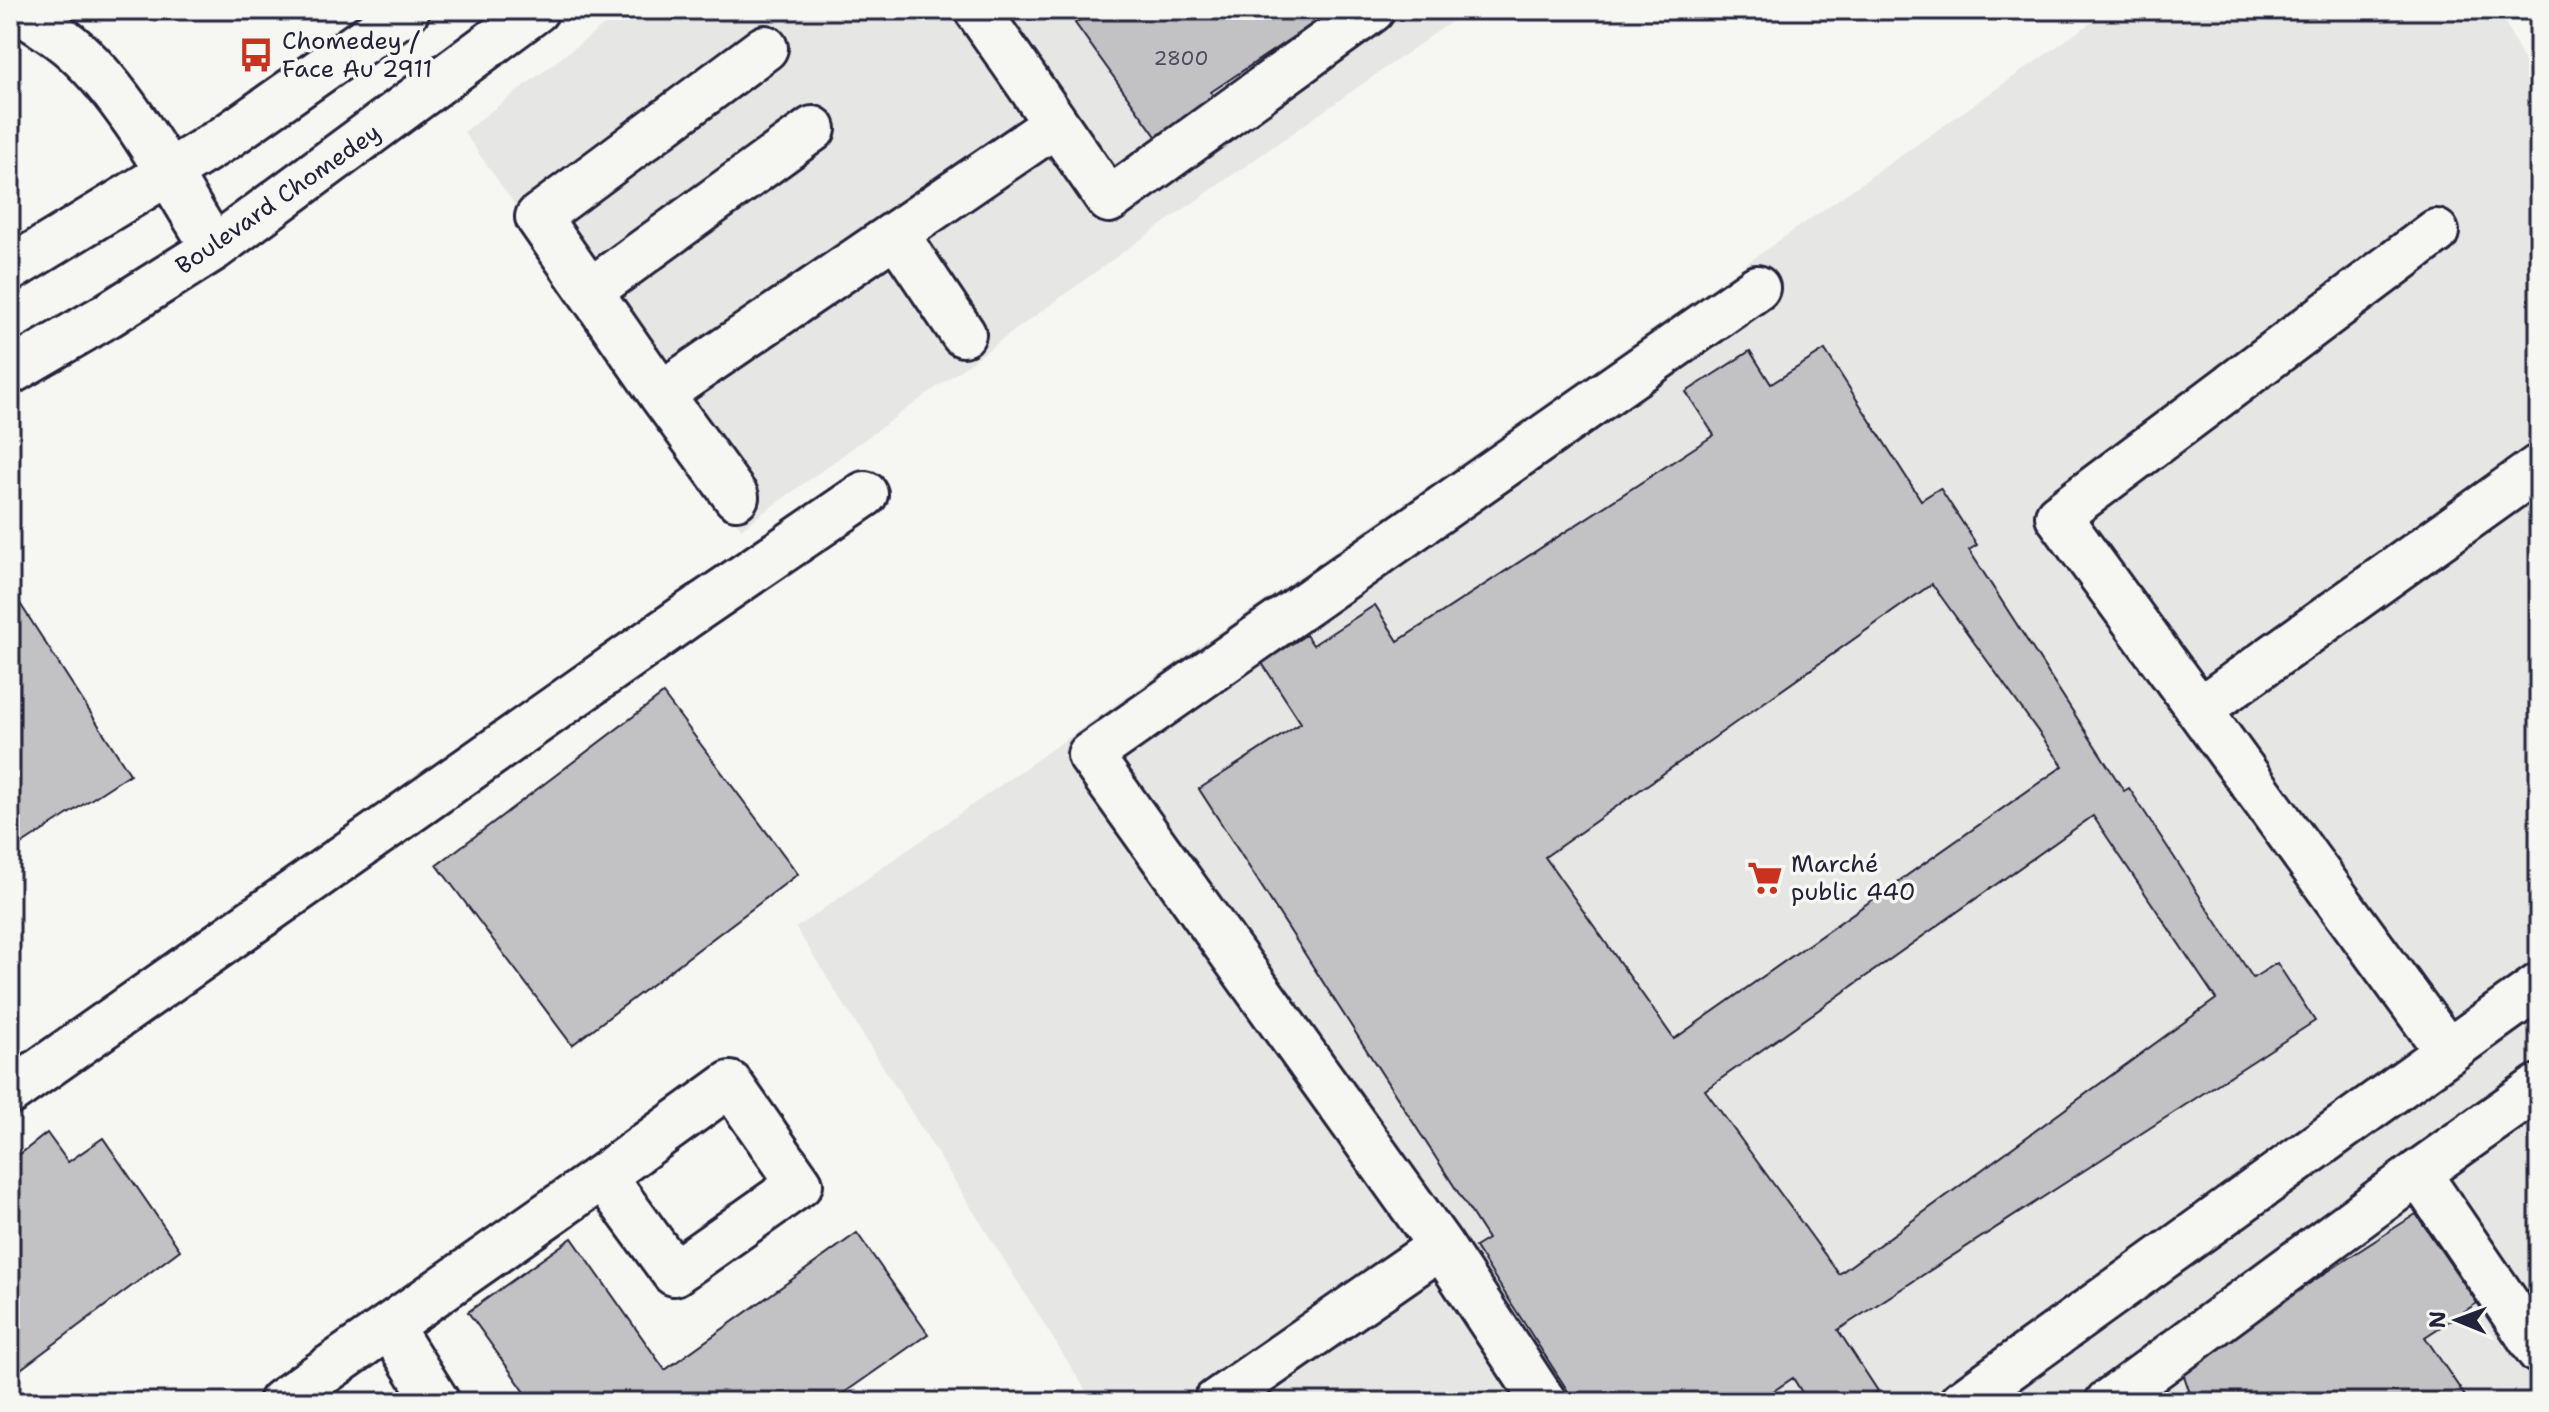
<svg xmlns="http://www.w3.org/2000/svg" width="2549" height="1412" font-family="'Shantell Sans',sans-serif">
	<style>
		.built { fill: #e6e6e4 }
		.building { fill: #c2c2c4; stroke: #22223b; stroke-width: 2; fill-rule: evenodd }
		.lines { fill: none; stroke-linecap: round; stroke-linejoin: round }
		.minor-casing { stroke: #22223b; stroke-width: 50 }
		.minor { stroke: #f6f6f2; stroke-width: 44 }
		.labels { text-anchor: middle; stroke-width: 7; stroke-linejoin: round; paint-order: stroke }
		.number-label { font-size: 20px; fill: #4a4a5d }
		.poi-label { font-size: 24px; fill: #22223b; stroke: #f6f6f2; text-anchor: start }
		.street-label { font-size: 24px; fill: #22223b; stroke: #f6f6f2 }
	</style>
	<rect width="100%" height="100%" fill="#f6f6f2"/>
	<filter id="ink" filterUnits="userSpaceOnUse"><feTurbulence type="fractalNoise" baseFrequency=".0125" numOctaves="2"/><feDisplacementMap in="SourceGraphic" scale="16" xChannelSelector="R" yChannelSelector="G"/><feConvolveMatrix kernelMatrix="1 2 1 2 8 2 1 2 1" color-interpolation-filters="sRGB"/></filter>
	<g filter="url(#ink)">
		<path class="built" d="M624,10h844l-331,232 -396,287 -277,-397z
			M2109,10h390l40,80v1312h-1446l-297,-474z"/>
		<path class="building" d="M1095,10h238l-122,82 9,15 -57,39 -88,-123z
			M1825,350l96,150 19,-12 37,57 -8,5 155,241 5,-3 124,190 24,-15 38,58 -477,309 40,61 -18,11h-52l-15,-24 -36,24h-182l-100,-155 13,-8 -289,-450 102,-66 -39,-60 44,-28 7,10 62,-40 23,36 316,-206 -28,-43 64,-41 21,33zM1932,584l131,182 -389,273 -129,-182zM2093,816l123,183 -377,275 -134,-184z
			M10,588l120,186 -120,78z
			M663,694l135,180 -226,171 -135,-180z
			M47,1133l21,29 35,-24 77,112 -170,127v-215z
			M2416,1214l61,89 -52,34 44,65h-276l-12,-35z
			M857,1233l71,101 -97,68h-299l-64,-90 104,-74 93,132z"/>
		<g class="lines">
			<g class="minor-casing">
				<path id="minor" d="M19,10c19,13 39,24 56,40 54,48 100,136 139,198
					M977,10l132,190 263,-190
					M765,48l-227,169 123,177 395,-270
					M2436,232l-378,284 390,536
					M896,234l67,100
					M10,269l215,-131 182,-128
					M590,291l223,-162
					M10,372l98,-57 106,-67 322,-238
					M661,394l75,103
					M2199,710l340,-243
					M2539,1087l-121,86 121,178
					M10,1092l678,-477 177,-121
					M390,1327l47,75
					M281,1402l322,-226 127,-92 70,100 -126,89 -71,-97
					M1216,1402l225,-156
					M1544,1402l-103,-156 -351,-491 667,-467
					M1962,1402l577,-416
					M2108,1402l310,-229"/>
			</g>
			<use href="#minor" class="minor"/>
		</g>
	</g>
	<defs>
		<g id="bus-bare" transform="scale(2.76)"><path d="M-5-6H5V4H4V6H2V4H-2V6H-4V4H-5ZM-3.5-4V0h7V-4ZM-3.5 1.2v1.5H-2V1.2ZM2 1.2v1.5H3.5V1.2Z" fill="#c8321e" stroke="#f6f6f2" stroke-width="2.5" paint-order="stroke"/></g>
		<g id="supermarket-bare" transform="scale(2.76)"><path d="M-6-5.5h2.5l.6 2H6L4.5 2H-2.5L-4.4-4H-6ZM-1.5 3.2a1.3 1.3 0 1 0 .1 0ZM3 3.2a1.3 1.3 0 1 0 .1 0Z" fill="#c8321e" stroke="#f6f6f2" stroke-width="2.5" paint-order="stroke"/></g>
	</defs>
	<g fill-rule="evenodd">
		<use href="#bus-bare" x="256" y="55"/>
		<use href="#supermarket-bare" x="1765" y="878"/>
	</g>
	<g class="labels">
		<g class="number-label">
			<text x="1181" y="65">2800</text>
		</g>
		<g class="poi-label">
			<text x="282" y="49">Chomedey /<tspan x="282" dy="28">Face Au 2911</tspan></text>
			<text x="1791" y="872">Marché<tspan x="1791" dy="28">public 440</tspan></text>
		</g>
		<g class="street-label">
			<text transform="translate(278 199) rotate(-35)" y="8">Boulevard Chomedey</text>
		</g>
	</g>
	<rect width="2549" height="1412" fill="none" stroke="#f6f6f2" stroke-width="40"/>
	<rect x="20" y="20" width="2509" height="1372" fill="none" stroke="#22223b" stroke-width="3" filter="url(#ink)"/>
	<g transform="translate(2457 1320) rotate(271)" stroke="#f6f6f2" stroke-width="6" paint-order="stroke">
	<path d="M0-6L14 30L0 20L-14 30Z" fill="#22223b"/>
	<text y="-12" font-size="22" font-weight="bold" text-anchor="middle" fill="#22223b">N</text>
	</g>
</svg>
